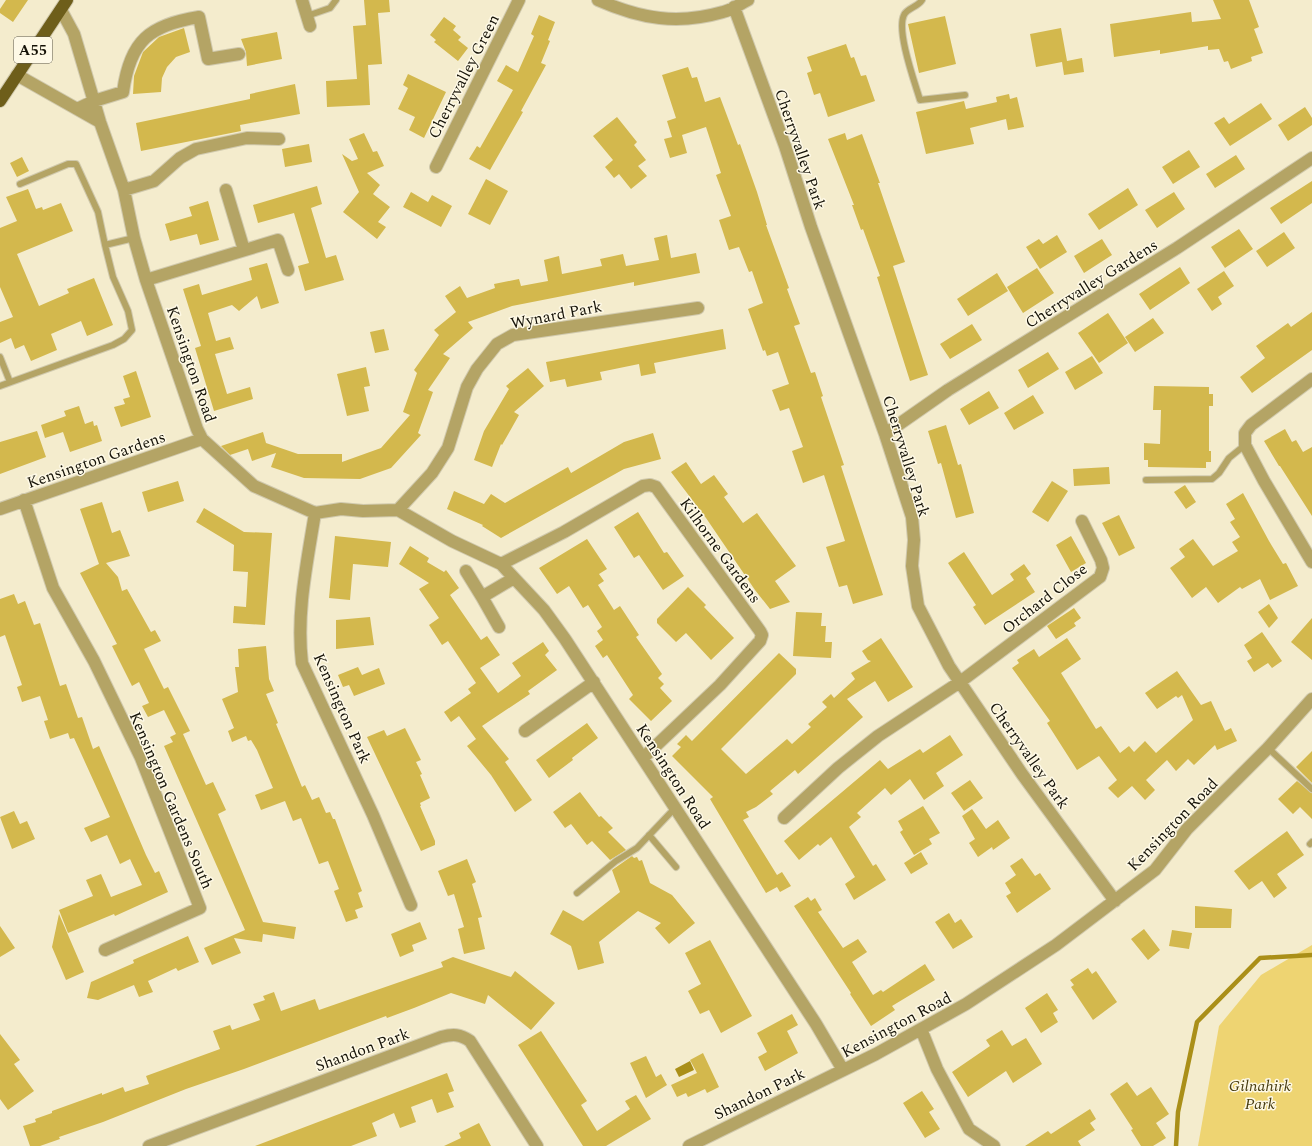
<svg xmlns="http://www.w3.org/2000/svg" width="1312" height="1146" font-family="Spectral,serif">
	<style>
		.green { fill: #eed472 }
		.water { fill: #aa8f18 }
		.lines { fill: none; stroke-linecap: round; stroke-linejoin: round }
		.stream { stroke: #aa8f18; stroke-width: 4.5 }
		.building { fill: #d3b84d }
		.service-casing { stroke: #d0c9ad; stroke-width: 8 }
		.minor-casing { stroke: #d0c9ad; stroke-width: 14 }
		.trunk-casing { stroke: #d0c9ad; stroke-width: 14 }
		.service { stroke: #b4a465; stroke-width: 6 }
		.minor { stroke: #b4a465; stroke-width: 12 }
		.trunk { stroke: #6e5e1a; stroke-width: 12 }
		.labels { text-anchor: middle; stroke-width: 3; stroke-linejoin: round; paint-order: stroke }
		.shield { fill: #fef9e6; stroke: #5b574a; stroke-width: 1 }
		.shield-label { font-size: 15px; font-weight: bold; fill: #151207 }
		.street-label { font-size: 16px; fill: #151207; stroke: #fef9e6 }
		.park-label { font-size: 16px; font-style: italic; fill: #483d10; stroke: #fef9e6 }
	</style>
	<rect width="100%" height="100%" fill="#f4eccd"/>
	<path class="green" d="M1312,945v201h-114l21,-120 42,-51z"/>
	<path class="water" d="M690,1061l4,9 -15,7 -4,-8z"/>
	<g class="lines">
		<path class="stream" d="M1176,1146l2,-34 19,-90 63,-64 52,-3"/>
	</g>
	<path class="building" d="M6,0h22l-15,22 -13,-9v-4z
		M364,0h25l1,12 -12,1 4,51 -14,1 2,40 -43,2 -1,-26 31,-2 -4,-53 13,-1z
		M1213,0h36l10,27 -5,2 9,24 -12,4 1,4 -21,8 -3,-8 -4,1 -5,-13 -11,1v-4l-48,8v-4l-46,7 -4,-33 81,-12 1,10 29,-3z
		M539,15l16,7 -7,18 2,1 -9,22 5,2 -25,46 2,1 -33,58 -21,-11 8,-13 3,2 33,-58 -16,-9 9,-16 12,7 16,-36 -3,-2z
		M945,16l11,48 -37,9 -11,-49z
		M444,17l12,9 -3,4 8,7 -3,3 10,8 -10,13 -24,-19 2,-2 -6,-5z
		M184,28l6,24 -14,5 -9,10 -5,11 -1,14 -28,2 1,-18 9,-24 16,-15z
		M1061,28l6,33 15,-3 2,14 -20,3 -2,-13 -26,5 -6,-33z
		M277,32l5,27 -35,7 -1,-14 -5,-13z
		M846,44l5,14 3,-1 7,19 5,-1 9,26 -47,16 -8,-24 -6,2 -7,-22 5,-2 -5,-14z
		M688,67l4,11 5,-1 8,25 15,-5 18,48 2,-1 17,48 10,33h-1l23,63 -2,1 13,35 -6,2 17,47 4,-1 8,24 -2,1 23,68 -3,1 42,129 -30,9 -6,-19 -8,2 -13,-40 19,-6 -21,-66 -21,8 -11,-32 11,-4 -14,-39 -9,3 -8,-21 17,-6 -11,-32 -11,4 -2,-6 -2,1 -15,-42 15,-6 -11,-32 -3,1 -10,-25 -10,3 -10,-30 12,-4 -15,-41 5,-2 -15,-46 -24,8 5,18 -17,5 -6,-19 8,-2 -5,-16 9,-3 -14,-43z
		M408,74l38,18 -22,46 -15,-8 6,-13 -17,-8 10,-21 -5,-3z
		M295,84l5,30 -60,11 1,6 -100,20 -5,-28 114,-24v-5z
		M1009,94l1,5 7,-2 7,30 -16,3 -2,-11 -36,9 4,16 -48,10 -10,-42 48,-11 2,8 31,-7 -1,-5z
		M1261,103l11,16 -42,27 -16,-23 10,-6 5,7z
		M1305,107l7,11v7l-24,16 -10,-16z
		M617,117l20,25 -3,3 12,15 -8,6 9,10 -16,13 -12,-15 -5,4 -9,-11 8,-7 -20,-24z
		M364,133l9,19 4,-1 7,15 -17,7 13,12 -7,9 17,13 -12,15 8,5 -9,12 -34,-27 16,-20 -17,-38 10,7 6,-2 -9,-20z
		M845,133l2,7 15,-6 18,49h-2l27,79 -12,4 35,109 -18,6 -33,-104 3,-1 -17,-47 -2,1 -9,-25h2l-26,-66z
		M309,144l3,18 -27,5 -3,-18z
		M1189,150l11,17 -27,17 -11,-17z
		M1236,155l9,14 -30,19 -9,-14z
		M22,157l7,14 -12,6 -7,-14z
		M486,179l22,12 -18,34 -22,-11z
		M1312,181v22l-31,21 -11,-16z
		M317,186l5,18 -11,4 15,50 10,-3 8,25 -39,11 -7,-25 11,-3 -15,-50 -36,10 -5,-18z
		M1128,188l10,17 -39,25 -11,-16z
		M28,189l8,20 6,-2 1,3 18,-7 12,28 -56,23 22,52 30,-13 -2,-4 27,-11 19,47 -26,11 -6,-15 -30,13 6,16 -26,11 -7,-16 -9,4 -4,-11 -11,5v-21l13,-5 -13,-30v-59l17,-7 -11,-24z
		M411,192l17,10 4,-7 20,11 -11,21 -38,-20z
		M1174,192l11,17 -28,19 -12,-18z
		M208,201l11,39 -19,5 -3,-11 -27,7 -5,-17 27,-8 -3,-9z
		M1239,229l14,20 -28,19 -14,-21z
		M1284,232l11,16 -28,19 -11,-16z
		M667,235l4,23 25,-5 4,20 -66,13v-4l-122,24 -44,16 5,6 -30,26 7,4 -22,32 5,2 -15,41 3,2 -30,33 -31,11 -56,-1 -33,-11 5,-14 -24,8 -4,-12 -18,6 -9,-9 42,-14 3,11 32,11h44v8l39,-14 29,-33 -7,-3 14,-39 -3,-3 25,-35 -5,-5 22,-18 -11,-16 15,-10 7,12 28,-10 -1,-4 25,-5 2,7 27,-5 -4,-21 15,-4 3,18 40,-8 -2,-7 23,-5 3,12 33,-6 -5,-22z
		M1057,235l10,17 -27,17 -14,-22 13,-8 4,5z
		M1102,239l10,16 -28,18 -10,-17z
		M267,263l12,40 -18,6 -4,-13 -18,15 -7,-6 -24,8 8,28 14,-4 4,12 -19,5 12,40 23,-7 3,12 -39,12 -19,-63 6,-2 -18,-57 16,-5 3,11 50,-15 -3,-12z
		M1180,267l10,16 -40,27 -11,-16z
		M1037,268l17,25 -31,20 -16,-26z
		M1224,271l10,15 -16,11 4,7 -10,7 -15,-22z
		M997,273l11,18 -40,25 -11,-17z
		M1312,312v38l-60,43 -12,-16 25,-19 -9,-12 32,-23 3,4z
		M1108,313l20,30 -29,20 -21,-30z
		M1153,318l11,15 -29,19 -10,-15z
		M972,324l10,16 -32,19 -10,-15z
		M384,329l5,21 -14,3 -5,-21z
		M723,329l3,20 -72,14 2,10 -15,3 -2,-12 -39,8 2,8 -35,7 -2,-8 -15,3 -4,-20z
		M1048,352l11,17 -31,19 -10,-18z
		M1092,356l11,17 -28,17 -10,-18z
		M366,367l4,19 -6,1 5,24 -22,5 -10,-42z
		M528,368l16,18 -30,26 5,3 -17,30 -1,-1 -9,23 -18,-7 10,-29 25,-42 -3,-3z
		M136,371l15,46 -30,10 -7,-20 11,-3 -2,-5 7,-2 -7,-21z
		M1154,386l55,1v7h4v12h-4v45h2v11h-5v6l-58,-1v-7h-4v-17l16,1 1,-34h-8z
		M989,391l10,17 -30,17 -9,-16z
		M1033,395l11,18 -30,17 -10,-17z
		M79,406l6,18 8,-3 1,5 3,-1 5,16 -32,11 -7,-20 -18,6 -4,-13 25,-9 -2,-5z
		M946,425l12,40 3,-1 13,49 -18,5 -15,-55 -3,1 -10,-33z
		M1285,429l7,13 4,-2 7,12 9,-5v69l-32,-50h-1l-15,-25z
		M37,431l9,26 -46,17v-32z
		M653,433l8,26 -37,10 -123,69 -19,-12 1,-1 -36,-16 7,-18 30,13 7,-10 14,9 63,-36 3,6 53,-31z
		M686,462l15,22 13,-9 14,19 -4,3 19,26 14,-10 16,22 23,31 -21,15 15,21 -20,7 -15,-19 -49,-72 -35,-46z
		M1109,467l1,17 -36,2 -1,-17z
		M178,481l6,20 -36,11 -6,-20z
		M1052,481l16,10 -20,31 -16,-10z
		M1185,485l11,17 -10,7 -12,-17z
		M1243,493l26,48 14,23 3,-1 12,23 -28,14 -10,-21 -18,10 -2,-2 -22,16 -12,-16 -14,11 -22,-30 15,-11 -6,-8 14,-10 20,27 25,-15 -6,-9 8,-5 -10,-15 5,-3 -9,-15z
		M102,502l10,31 8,-3 10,26 -24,7 12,14 4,14 5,-2 24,43 4,-2 6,11 -17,8 20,40 4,-2 22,44 -7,3 23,51 7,-3 13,28 -8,4 45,108 33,5 -2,12 -31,-5 -1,8 -28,-4 7,15 -29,12 -8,-17 41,-18 -81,-184 9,-4 -3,-5 6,-3 -12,-24 -16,7 -6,-11 7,-3 -10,-21 -7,4 -20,-40 5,-2 -37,-71 19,-9 -19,-55z
		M204,508l40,24 28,1 -7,92 -32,-2 1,-17 12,1 2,-35 -15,-1 1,-26 -38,-23z
		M638,512l26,41 3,-1 17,24 -21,14 -24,-35 -5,3 -20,-31z
		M1119,515l16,33 -16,8 -17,-33z
		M335,536l56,6 -3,25 -35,-3 -3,36 -21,-2z
		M1071,536l15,27 -15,9 -15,-27z
		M587,539l20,30 -8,5 5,7 -6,4 16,25 6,-4 19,29 -3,2 26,37 -4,4 6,6 -4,4 12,13 -21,20 -22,-22 4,-4 -26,-40 -4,3 -8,-12 8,-6 -6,-9 5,-4 -14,-22 -5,3 -14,-22 -12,8 -18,-26z
		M410,546l19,12 -2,4 17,10 2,-2 13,18 -9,7 31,45 6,-4 13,19 -20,13 18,25 23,-17 -9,-13 31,-21 6,9 -4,4 12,15 -29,21 2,3 -48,32 27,33 -4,3 27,38 -17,12 -24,-37 -24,-29 9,-7 -17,-23 -8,6 -7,-10 27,-19 -3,-4 8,-6 -28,-42 -6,4 -13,-20 10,-7 -20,-29 10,-6 -30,-19z
		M964,552l28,43 22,-15 -4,-6 14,-10 7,10 -5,4 9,14 -50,33 -12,-18 3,-2 -28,-42z
		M688,587l18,18 -2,2 30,31 -23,22 -25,-27 -10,9 -19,-19v-4z
		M14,594l4,10 7,-3 9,24 6,-2 20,63 6,-2 12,34 4,-1 11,32 6,-3 47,109 9,18 4,-2 9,21 -53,24 -1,-2 -46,19 -9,-23 34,-14 -7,-16 15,-6 10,23 31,-12 -12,-26 -10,5 -13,-29 -16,7 -7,-14 26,-11 -36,-79 -4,1 -2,-6 -18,6 -6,-18 4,-1 -8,-24 -18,6 -5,-15 5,-2 -17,-50 -5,2v-38z
		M1269,604l9,14 -9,10 -11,-16z
		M1074,608l7,10 -7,5 2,3 -20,13 -9,-13z
		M796,612l26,1 -1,13h5l-1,16h7l-1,16 -38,-2z
		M370,617l4,28 -38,4v-29z
		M1312,618v42l-21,-18z
		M1262,632l20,29 -10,7 -4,-5 -14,9 -7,-11 5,-3 -8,-13z
		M881,638l32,49 -25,15 -13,-21 -28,18 16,18 -65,57 -3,-4 -25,21 3,3 -17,13 -10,5 3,5 -6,3 34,55 5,-3 9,14 -11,6 -3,-5 -11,6 -56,-94 3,-2 -41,-41 9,-9 -4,-3 9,-9 6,6 87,-88 17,16v5l-75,75 25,25 41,-35 5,5 19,-17 -3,-3 19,-17 -5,-5 9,-8 3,4 21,-19 -4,-6 20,-12 -3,-1 -6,-9z
		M1067,638l14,21 -20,14 35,56 5,-3 19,27 9,-7 5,6 11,-11 11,12 37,-33 -11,-25 -4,3 -2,-2 -19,13 -12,-16 32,-22 24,34 10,-4 14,30 6,-3 6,13 -20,9 -2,-5 -21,20 -6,-6 -12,12 -9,-11 -21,20 9,10 -10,10 -13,-14 -14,12 -10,-10 9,-8 -18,-24 -22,14 -30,-47 3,-2 -38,-53 7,-5 -2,-3 17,-11 5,8z
		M266,646l3,33 5,12 -8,3 12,29 -2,1 26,63 3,-2 7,15 7,-3 7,16 4,-1 3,7h2l27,72 -4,2 5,14 -8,3 3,8 -12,4 -12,-31 5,-2 -11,-28 -9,3 -18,-46 -8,3 -8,-20 -24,9 -6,-15 18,-7 -16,-38 -6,-10 -3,1 -2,-5 -14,6 -4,-11 6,-3 -12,-29 16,-7 -3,-25h4l-1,-18z
		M358,667l4,8 17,-7 6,16 -31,12 -5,-11 -6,2 -5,-12z
		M587,723l11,15 -26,20 1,2 -24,18 -13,-18z
		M405,728l16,32 -5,2 6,12 -2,1 10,23 -10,5 1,3h-1l15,35v4l-14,6 -54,-114 17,-7 3,6z
		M950,735l13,20 -27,18 8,13 -20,14 -14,-21 -19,16 -6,-7 -28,25 4,4 -12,10 24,39 3,-2 10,16 -32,20 -9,-16 10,-7 -24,-40 -11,9 -2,-2 -19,16 -15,-19 96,-81 8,9 32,-20 3,4z
		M1312,751v32l-16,-16z
		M970,780l13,18 -19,13 -13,-18z
		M1297,781l15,12v26l-12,-12 -7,7 -15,-15z
		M580,792l19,25 2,-1 12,12 -5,4 18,18 -16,10 -18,-19 -5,4 -16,-21 -6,4 -12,-16z
		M923,806l17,27 -11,6 3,5 -18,11 -14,-23 3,-2 -5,-9z
		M972,809l14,20 12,-9 12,18 -17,12 -1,-3 -14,10 -9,-14 6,-4 -13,-23z
		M14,811l6,13 7,-3 8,18 -23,10 -12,-32z
		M1287,831l17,24 -27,19 10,14 -13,10 -12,-17 -13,9 -15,-19z
		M921,852l7,12 -17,10 -7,-11z
		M632,856l2,2 3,-1 2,4 3,-1 8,23 22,12 23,28 -26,21 -14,-16 6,-5 -23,-12 -39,31 5,21 -26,7 -7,-24 -21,-12 13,-24 20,11 37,-29 -8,-22z
		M1022,858l13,18 5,-3 11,16 -34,24 -11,-17 5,-3 -6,-10 11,-8 -6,-9z
		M467,859l9,23 -4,2 10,33 -4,1 7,31 -21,5 -6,-25 6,-2 -10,-33 -6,2 -10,-25z
		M808,897l3,4 4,-3 7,12 -4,2 25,36 15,-9 9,13 -15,10 21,33 8,-5 2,2 42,-28 10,16 -43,26 3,4 -24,16 -21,-32 1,-1 -57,-87z
		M1195,906l37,3 -1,19h-36z
		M949,913l6,10 6,-4 12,18 -20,12 -18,-27z
		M59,914l25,58 -18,8 -14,-33z
		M420,922l7,17 -15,6 2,6 -14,6 -9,-23z
		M0,926l15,22 -15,9z
		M1144,929l16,21 -12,10 -17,-21z
		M1172,930l20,3 -3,16 -20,-3z
		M188,936l11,26 -21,9 -2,-3 -28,13 5,11 -14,5 -5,-12 -36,15 -11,-2 4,-16 43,-19 -1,-3z
		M710,940l42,76 -31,17 -12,-23 -9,4 -12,-23 13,-7 -16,-31z
		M453,957l58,20 4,-6 40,32 -24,27 -43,-35 -3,9 -34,-11 -37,15 -27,10 -1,-2 -142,53 -58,20 -83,33 -44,15 1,2 -20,7h-10l-7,-20 13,-4 -1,-3 17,-6v-2l50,-18v2l21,-8 2,5 24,-8 -3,-8 74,-27 -7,-18 17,-6 2,5 28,-10 -7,-16 12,-4 -2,-4 11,-4 7,19 34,-12 4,11 124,-43 -2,-5z
		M1088,968l4,6 4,-3 21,31 -24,18 -22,-33 3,-2 -4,-5z
		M1047,993l11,17 -5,3 5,9 -17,11 -16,-25z
		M792,1014l6,11 -11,6 11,22 -33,18 -7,-14 9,-5 -10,-19z
		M1002,1030l10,16 14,-8 16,26 -29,19 -7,-12 -38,26 -16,-25 38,-26 -4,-6z
		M541,1031l46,70 -6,4 16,26 33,-22 -5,-8 11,-6 15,24 -45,27h-23l-65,-101z
		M0,1034l20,26 -6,4 20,27 -26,19 -8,-11z
		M703,1053l16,34 -12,6 -2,-4 -17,8 -2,-4 -9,4 -6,-12 26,-12 -7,-13z
		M646,1056l10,21 5,-3 6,11 -21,13 -16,-35z
		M447,1073l7,18 -6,2 6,14 -17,6 -5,-14 -21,8 5,15 -16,6 -6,-15 -22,10 5,13 -26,10h-96z
		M1127,1082l10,14 14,-9 18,27 -13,9 10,15 -13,8h-12l-10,-16 2,-1 -23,-35z
		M922,1091l12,18 -5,3 11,17 -15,9 -22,-35z
		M1090,1109l6,10 -6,4 5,7 -17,11 3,5h-56l23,-15 3,3z
		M479,1123l12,23h-47l17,-8 -2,-5z"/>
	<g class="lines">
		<g class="service-casing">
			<path id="service" d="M922,0c-4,7 -15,8 -18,15 -8,16 11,68 16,85l45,-5
				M307,16l23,-8 6,-8
				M20,184l48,-20h8l22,48 7,33
				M0,357l10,25
				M0,386l113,-41 11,-6 8,-9 -4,-19 -15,-34 -8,-32 29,-7
				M1146,480l66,-1 7,-6 10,-15 16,-13
				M1268,748l44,41
				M649,835l27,32
				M1310,844l2,-2
				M577,893l39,-32 21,-13 38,-40"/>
		</g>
		<g class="minor-casing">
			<path id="minor" d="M302,0l8,26
				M598,0c43,19 80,25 125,12 9,-2 17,-8 25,-12
				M734,7l51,139 26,81 74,207 27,83 2,23 -2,26 6,40 31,60 73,108 93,127
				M61,10l13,24 26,88 24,68 10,48 12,42 51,149 5,10 52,47 61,27 26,-4 22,2 35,-1 54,31 49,23 43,46 21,29 251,385 27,46
				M17,75l83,47
				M77,109l17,-8 29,-9c7,-52 27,-67 76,-75l9,42 31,-5
				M436,167l83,-167
				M124,190l30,-9 26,-23 16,-9 51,-11 32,1
				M226,190l18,60
				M146,280l132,-40 10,30
				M1312,379l-61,46 -6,8v12l19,36 48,81
				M885,434l63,-44 229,-142 135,-90
				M24,500l29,88 41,73 47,97 59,150 -95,42
				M0,509l202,-70
				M398,510l34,-37 16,-25 19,-61 10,-18 20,-25 16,-9 185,-27
				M315,513c-8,50 -19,100 -13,150l71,152 38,90
				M501,564l63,-32 79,-46 7,-1 6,2 104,144 2,4 -2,6 -40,44 -77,73
				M466,571l16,26
				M499,627l-17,-30 32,-19
				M525,731l69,-49
				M784,818l54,-50 40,-32 82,-54 140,-105 3,-9 -2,-8 -19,-39
				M921,1029l16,40 32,60 25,17
				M149,1146l292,-109c12,-3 19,-3 29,4l67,105
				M689,1146l187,-92 90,-50 90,-59 99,-75 32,-41 81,-81 44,-49"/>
		</g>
		<g class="trunk-casing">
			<path id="trunk" d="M0,101l67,-101"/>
		</g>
		<use href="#service" class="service"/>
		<use href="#minor" class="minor"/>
		<use href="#trunk" class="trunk"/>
	</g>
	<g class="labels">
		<rect class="shield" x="14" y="37" width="38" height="26" rx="3"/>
		<g class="shield-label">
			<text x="33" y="55">A55</text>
		</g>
		<g class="street-label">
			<text transform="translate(463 76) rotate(-63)" y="6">Cherryvalley Green</text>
			<text transform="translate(801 149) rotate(71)" y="6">Cherryvalley Park</text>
			<text transform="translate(1091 283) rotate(-32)" y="6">Cherryvalley Gardens</text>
			<text transform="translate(556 314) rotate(-11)" y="6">Wynard Park</text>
			<text transform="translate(192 364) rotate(71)" y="6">Kensington Road</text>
			<text transform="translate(907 456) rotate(73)" y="6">Cherryvalley Park</text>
			<text transform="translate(96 459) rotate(-19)" y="6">Kensington Gardens</text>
			<text transform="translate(721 550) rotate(54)" y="6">Kilhorne Gardens</text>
			<text transform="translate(1044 598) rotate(-38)" y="6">Orchard Close</text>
			<text transform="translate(343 708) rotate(66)" y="6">Kensington Park</text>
			<text transform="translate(1030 755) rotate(55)" y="6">Cherryvalley Park</text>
			<text transform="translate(674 776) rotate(57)" y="6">Kensington Road</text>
			<text transform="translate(172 800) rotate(67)" y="6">Kensington Gardens South</text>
			<text transform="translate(1172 824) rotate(-46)" y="6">Kensington Road</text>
			<text transform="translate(896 1024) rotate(-28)" y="6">Kensington Road</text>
			<text transform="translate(362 1049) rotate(-20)" y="6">Shandon Park</text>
			<text transform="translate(759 1093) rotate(-26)" y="6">Shandon Park</text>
		</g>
		<g class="park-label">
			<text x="1260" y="1091">Gilnahirk<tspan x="1260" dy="18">Park</tspan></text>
		</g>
	</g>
</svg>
